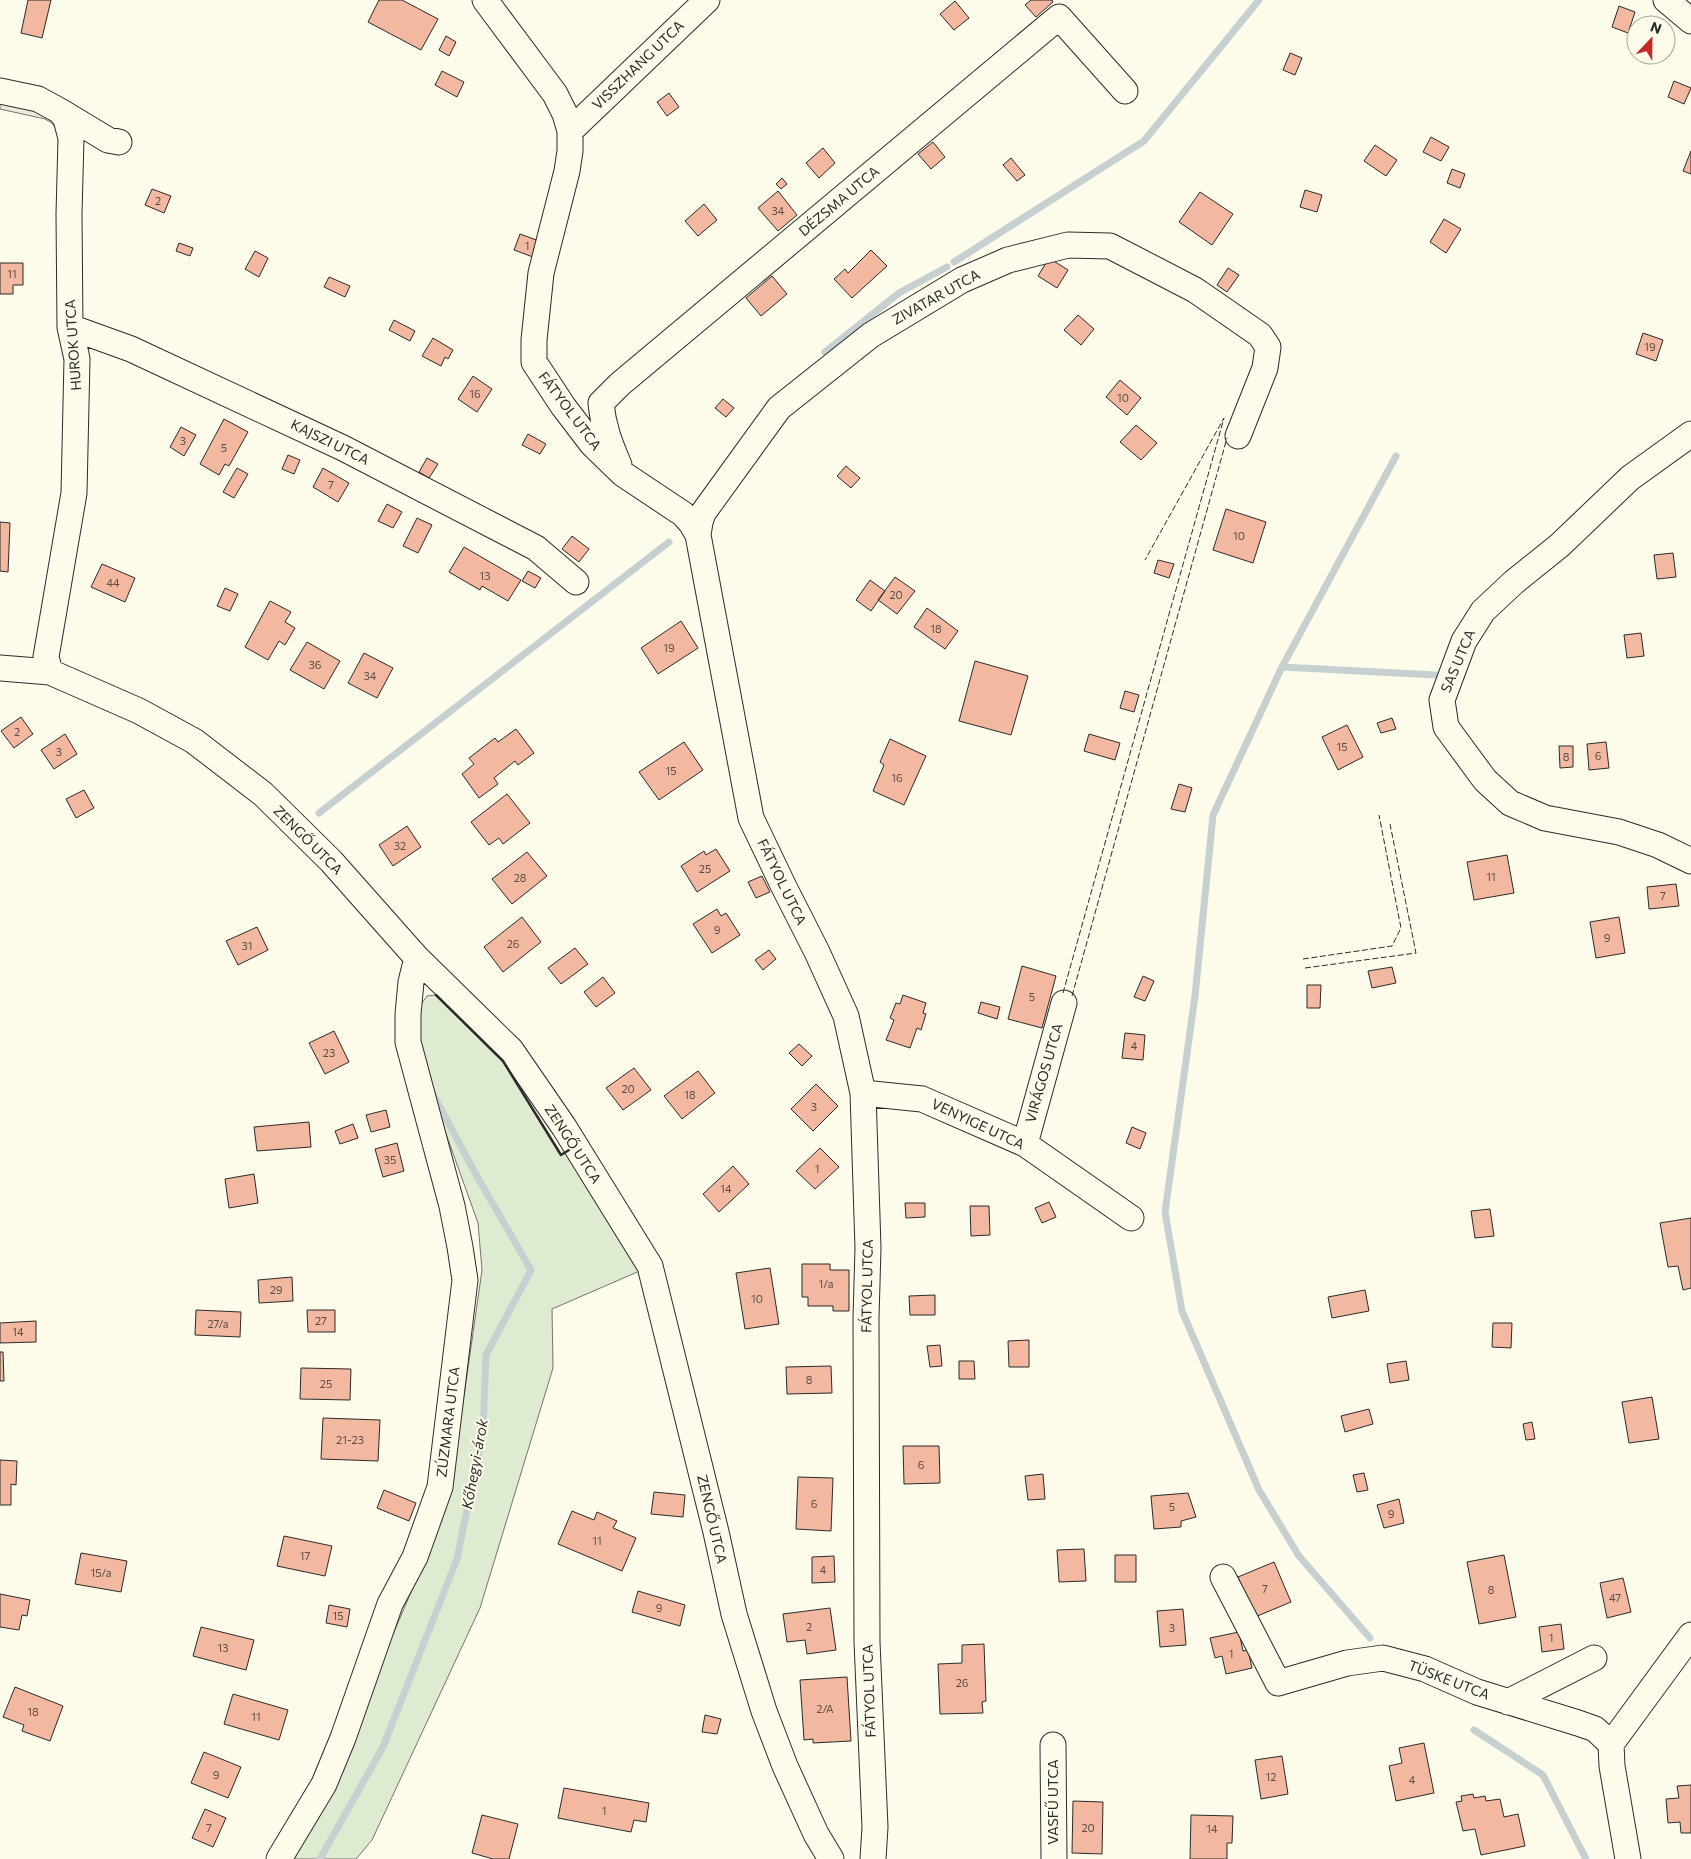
<svg xmlns="http://www.w3.org/2000/svg" width="1691" height="1859" font-family="Commissioner,sans-serif">
	<style>
		.green { fill: #deebd1; stroke: #74746e }
		.parking { fill: #eceadb; stroke: #74746e }
		.lines { fill: none; stroke-linecap: round; stroke-linejoin: round }
		.stream { stroke: #c7d0d0; stroke-width: 7 }
		.building { fill: #f2b8a0; stroke: #2b2b2b }
		.minor-casing { stroke: #2b2b2b; stroke-width: 27 }
		.minor { stroke: #fdfbea; stroke-width: 25 }
		.fence { stroke: #2b2b2b; stroke-width: 1; stroke-dasharray: 6 2.5; stroke-linecap: butt }
		.wall { stroke: #2b2b2b; stroke-width: 2.5 }
		.labels { text-anchor: middle; stroke-width: 4; stroke-linejoin: round; paint-order: stroke }
		.number-label { font-size: 11px; fill: #5d4e48 }
		.street-label { font-size: 14px; fill: #2b2b2b; stroke: #fdfbea }
		.water-label { font-size: 15px; font-style: italic; fill: #2b2b2b; stroke: #fdfbea }
	</style>
	<rect width="100%" height="100%" fill="#fdfbea"/>
	<path class="green" d="M436,995l67,66 58,93 10,-6 71,122 -90,39 1,59 -73,240 -108,232 -16,19h-66l73,-155 70,-163 20,-68 29,-203 -4,-47 -65,-181 4,-32 10,-14z"/>
	<path class="parking" d="M0,91l50,14 6,24 -4,-6 -7,-4 -45,-10z"/>
	<g class="lines">
		<path class="stream" d="M954,262l190,-121 115,-141
			M825,352l74,-59 48,-26
			M1282,667l154,8
			M319,813l350,-271
			M1370,1638l-71,-82 -40,-66 -77,-179 -17,-99 30,-216 18,-181 69,-148 114,-211
			M1474,1730l69,45 43,84
			M320,1859l63,-112 74,-188 26,-127 3,-77 45,-85 -57,-99 -41,-77"/>
	</g>
	<path class="building" d="M28,0h23l-9,38 -21,-5z
		M379,0h23l36,19 -17,31 -53,-28z
		M1031,0h21l1,2 -17,15 -11,-12z
		M955,1l14,17 -15,12 -14,-16z
		M1619,6l16,6 -7,21 -16,-6z
		M446,36l10,6 -7,14 -10,-6z
		M1290,53l12,5 -7,17 -12,-5z
		M442,71l22,11 -7,15 -22,-12z
		M1674,81l17,7 -7,16 -16,-7z
		M669,93l10,14 -12,9 -10,-14z
		M1431,137l18,10 -8,14 -18,-9z
		M933,142l12,15 -14,12 -13,-15z
		M1375,145l22,15 -11,16 -22,-15z
		M823,148l12,15 -16,15 -13,-15z
		M1691,151v23l-8,-3z
		M1011,158l14,17 -8,6 -14,-16z
		M1452,169l13,5 -5,14 -13,-5z
		M782,178l5,6 -6,5 -5,-5z
		M152,189l19,7 -7,17 -19,-8z
		M1305,190l17,5 -5,17 -17,-5z
		M778,191l19,24 -19,16 -20,-23z
		M1200,192l33,22 -21,31 -33,-23z
		M704,204l13,16 -19,16 -13,-15z
		M1444,219l17,10 -15,24 -16,-11z
		M520,234l19,7 -6,16 -19,-7z
		M179,243l14,5 -3,8 -14,-5z
		M871,250l16,16 -35,32 -18,-19 11,-10 3,4z
		M255,251l13,7 -9,19 -14,-8z
		M1049,258l19,12 -11,18 -19,-12z
		M0,263h23v22h-10v9h-13z
		M1228,268l11,7 -12,17 -10,-7z
		M772,276l15,18 -26,22 -15,-18z
		M329,277l21,9 -5,11 -21,-10z
		M1078,315l16,14 -13,16 -17,-15z
		M394,320l21,11 -5,10 -21,-11z
		M1643,333l20,7 -7,21 -20,-7z
		M433,338l20,12 -5,9 -3,-2 -4,9 -19,-10z
		M473,376l19,13 -15,23 -19,-13z
		M1120,380l21,18 -14,17 -21,-18z
		M723,399l11,9 -8,9 -11,-9z
		M224,419l24,13 -19,34 -4,-2 -6,11 -19,-11z
		M1136,425l21,18 -16,17 -21,-18z
		M181,427l15,8 -12,21 -14,-9z
		M528,434l18,10 -6,10 -18,-9z
		M288,455l12,5 -6,14 -12,-5z
		M427,458l11,6 -9,14 -10,-6z
		M846,466l14,12 -9,10 -14,-12z
		M237,468l11,6 -14,24 -11,-6z
		M323,468l26,15 -11,19 -25,-15z
		M387,504l15,8 -9,16 -15,-7z
		M1226,509l40,13 -13,41 -40,-13z
		M417,518l15,7 -14,28 -15,-7z
		M0,522l10,1 -2,49 -8,-1z
		M572,536l17,13 -10,13 -17,-13z
		M464,547l57,33 -13,21 -26,-15 -2,4 -31,-18z
		M1673,553l3,24 -19,2 -3,-24z
		M1158,560l16,4 -5,14 -15,-5z
		M102,564l33,14 -10,24 -34,-15z
		M528,571l13,7 -6,10 -13,-7z
		M895,577l20,14 -18,23 -19,-14z
		M870,580l15,11 -14,20 -15,-11z
		M225,588l13,6 -8,17 -13,-5z
		M270,601l21,11 -6,10 10,6 -10,17 -6,-4 -11,19 -23,-13z
		M927,608l31,23 -13,18 -31,-22z
		M681,621l17,27 -40,26 -17,-26z
		M1641,633l3,23 -17,2 -3,-23z
		M307,642l33,19 -16,28 -34,-19z
		M364,653l29,15 -16,30 -29,-15z
		M975,661l53,15 -17,59 -52,-14z
		M1125,691l14,4 -5,17 -14,-4z
		M21,717l12,17 -19,14 -13,-17z
		M1392,718l4,11 -15,4 -4,-10z
		M1347,725l16,32 -25,13 -16,-33z
		M516,729l18,24 -16,12 -3,-4 -21,17 4,6 -19,14 -17,-24 12,-10 -5,-6 26,-20 3,4z
		M65,734l12,20 -23,15 -13,-19z
		M1089,734l31,9 -5,17 -31,-9z
		M890,739l36,17 -22,49 -31,-14 11,-26 -4,-3z
		M684,742l19,28 -44,30 -20,-28z
		M1606,742l3,26 -20,2 -2,-26z
		M1559,746h14v21l-13,1z
		M1179,784l13,4 -7,24 -14,-3z
		M84,790l10,18 -18,10 -10,-19z
		M507,794l23,29 -27,21 -4,-6 -10,7 -18,-23z
		M407,826l14,21 -28,19 -14,-21z
		M716,849l14,22 -33,21 -16,-26 23,-15 2,4z
		M527,852l20,24 -35,28 -20,-25z
		M1507,855l7,38 -40,7 -7,-38z
		M762,876l8,16 -14,6 -8,-16z
		M1676,884l3,22 -30,3 -2,-22z
		M717,909l4,7 5,-3 14,22 -28,18 -19,-29z
		M522,917l19,25 -38,30 -19,-25z
		M1619,917l6,36 -29,5 -6,-36z
		M257,927l11,23 -30,15 -12,-24z
		M575,948l13,16 -27,20 -13,-16z
		M769,950l7,9 -13,11 -8,-10z
		M1022,966l34,10 -14,52 -34,-9z
		M1392,967l4,16 -24,5 -4,-17z
		M1143,976l11,5 -9,20 -11,-4z
		M603,977l12,16 -19,14 -12,-15z
		M1307,985h14l-1,23h-13z
		M903,995l23,8 -3,10 3,1 -5,16 -4,-2 -7,20 -24,-8 8,-20 -4,-2 6,-15 4,1z
		M981,1002l19,5 -3,12 -19,-6z
		M334,1031l15,31 -24,12 -16,-31z
		M1125,1033l20,2 -2,25 -21,-2z
		M799,1044l13,12 -10,10 -13,-13z
		M634,1068l17,22 -28,20 -17,-22z
		M698,1071l17,22 -33,26 -18,-23z
		M816,1084l22,22 -25,25 -22,-22z
		M386,1110l4,17 -19,5 -5,-17z
		M309,1122l2,25 -54,4 -3,-24z
		M353,1124l5,14 -18,6 -5,-13z
		M1132,1127l14,6 -6,16 -14,-6z
		M397,1143l7,28 -21,6 -8,-28z
		M820,1148l19,19 -24,22 -19,-18z
		M733,1166l16,18 -30,28 -16,-18z
		M254,1174l4,29 -29,5 -4,-29z
		M1049,1202l7,15 -14,6 -7,-15z
		M905,1203h20v14l-19,1z
		M970,1206h19l1,29 -19,1z
		M1490,1209l4,27 -19,2 -4,-27z
		M1691,1218v70l-8,2 -5,-24 -10,1 -8,-44z
		M802,1264h28v6h19v41h-16v-5h-25v-9h-6z
		M770,1268l9,56 -34,5 -9,-56z
		M292,1277l1,24 -34,2 -1,-23z
		M1365,1290l4,21 -37,7 -4,-21z
		M935,1295v20h-25l-1,-19z
		M196,1310l45,2 -1,25 -45,-2z
		M307,1310h28v22h-27z
		M36,1321v21l-36,1v-20z
		M1493,1323h19l-1,25 -19,-1z
		M1029,1340v27h-20l-1,-26z
		M940,1345l2,21 -12,1 -3,-21z
		M0,1352h3l1,29h-4z
		M959,1361h15l1,18h-16z
		M1406,1361l3,19 -19,3 -3,-19z
		M831,1366l1,27 -45,1 -1,-27z
		M301,1368l50,1 -1,31 -50,-1z
		M1652,1397l7,42 -30,4 -7,-41z
		M1369,1409l4,15 -28,8 -4,-16z
		M323,1418l57,2 -2,41 -57,-2z
		M1532,1422l3,17 -9,1 -3,-16z
		M903,1446h36l1,37 -36,1z
		M0,1460l17,1 -1,24 -5,-1v21h-11z
		M1364,1473l4,17 -11,2 -4,-17z
		M1043,1474l2,25 -17,1 -3,-24z
		M798,1477l35,1 -2,53 -35,-2z
		M384,1490l32,13 -7,18 -32,-13z
		M654,1492l31,3 -2,22 -32,-3z
		M1188,1493l8,24 -15,4v6l-27,2 -3,-33z
		M1399,1499l5,24 -20,5 -7,-23z
		M572,1511l22,9 3,-8 20,9 -4,7 23,10 -14,33 -64,-27z
		M284,1536l48,10 -7,30 -48,-10z
		M1084,1549l2,32 -27,1 -2,-32z
		M81,1553l46,8 -6,31 -46,-8z
		M1115,1555h21v27h-21z
		M1504,1555l12,62 -37,7 -12,-62z
		M834,1556l1,26 -23,1v-26z
		M1274,1562l17,40 -36,15 -17,-40z
		M1623,1578l8,34 -24,6 -7,-35z
		M638,1591l47,14 -5,21 -48,-14z
		M0,1594l30,6 -3,16 -5,-1 -3,15 -19,-3z
		M329,1605l21,4 -3,18 -21,-4z
		M830,1608l6,42 -29,4 -2,-14 -18,2 -4,-28z
		M1183,1609l3,36 -26,2 -3,-36z
		M1561,1624l3,25 -22,3 -3,-25z
		M201,1627l53,13 -8,30 -53,-14z
		M1239,1632l4,19 5,-1 4,18 -26,6 -4,-18 -7,2 -5,-20z
		M984,1644l2,57 -4,1 1,11 -43,1 -2,-50 24,-1v-18z
		M847,1677l4,64 -38,2v-4l-9,1 -4,-60z
		M15,1687l48,19 -13,35 -28,-10 2,-6 -21,-8z
		M233,1694l55,16 -9,30 -55,-16z
		M705,1715l16,4 -4,15 -15,-2z
		M1424,1743l10,50 -38,8 -7,-35 13,-3 -3,-15z
		M204,1752l37,15 -13,31 -37,-15z
		M1282,1756l6,38 -27,5 -6,-39z
		M1691,1785v48h-10l-1,-11 -12,1 -2,-24 13,-1 -2,-12z
		M564,1788l85,15 -3,19 -12,-2 -3,12 -73,-14z
		M1473,1794l1,4 11,-2 1,5 14,-2 4,18 14,-3 7,32 -44,9 -6,-26 -12,2 -7,-29 6,-1 -1,-5z
		M1073,1801l30,1 -1,52 -30,-1z
		M205,1809l21,9 -13,29 -21,-9z
		M482,1815l36,9 -9,35h-16l-21,-6z
		M1191,1815l42,1 -1,27h-5v16h-37z"/>
	<g class="lines">
		<g class="minor-casing">
			<path id="minor" d="M485,0l70,94 10,20 5,17v20l-3,20 -26,102 -7,67v22l29,44 29,38 31,30 60,40 8,9 7,12 53,283 32,67 34,67 29,64 17,77 5,155 -2,70 1,324 8,185 -2,32
				M1666,0l25,21
				M0,91l38,8 22,12 6,8 5,19 -2,76 1,113 7,32 -3,134 -28,164 4,15
				M60,111l48,29 11,2
				M570,131l137,-131
				M70,327l61,22 212,99 193,100 40,34
				M1691,434l-61,44 -70,67 -46,37 -31,29 -19,30 -22,59 4,27 39,53 25,23 35,15 74,14 39,13 33,16
				M619,465c-9,-21 -16,-39 -18,-62l19,-19 439,-367 66,74
				M698,535l2,-13 3,-9 76,-105 92,-73 91,-55 46,-20 60,-15 42,1 85,44 65,45 8,12 -3,21 -27,68
				M0,668l50,4 89,39 55,30 69,53 68,67 86,97 94,92 53,77 86,139 66,266 18,82 30,97 21,55 31,68 15,25
				M863,1093l59,6 103,45 106,74
				M1025,1144l39,-141
				M1223,1577l55,106 69,-20 36,-5 42,11 52,23 101,31 17,6 16,15
				M1508,1702l86,-44
				M1611,1744l80,-109
				M1611,1744l1,22 16,93
				M1053,1745l1,114
				M279,1859l45,-75 19,-46 47,-134 25,-47 25,-70 25,-207 -5,-33 -8,-41 -44,-164v-28l3,-32 6,-24"/>
		</g>
		<use href="#minor" class="minor"/>
		<path class="fence" d="M1303,959l89,-13 9,-18 -22,-113
			M1305,968l111,-15 -26,-129
			M1063,993l161,-575 -79,142
			M1072,996l155,-558"/>
		<path class="wall" d="M436,995l67,66 58,94 8,-5"/>
	</g>
	<g class="labels">
		<g class="number-label">
			<text x="158" y="205">2</text>
			<text x="778" y="215">34</text>
			<text x="527" y="250">1</text>
			<text x="12" y="278">11</text>
			<text x="1650" y="351">19</text>
			<text x="475" y="398">16</text>
			<text x="1123" y="402">10</text>
			<text x="183" y="445">3</text>
			<text x="224" y="452">5</text>
			<text x="331" y="489">7</text>
			<text x="1239" y="540">10</text>
			<text x="485" y="580">13</text>
			<text x="113" y="587">44</text>
			<text x="896" y="599">20</text>
			<text x="936" y="633">18</text>
			<text x="669" y="652">19</text>
			<text x="315" y="669">36</text>
			<text x="370" y="680">34</text>
			<text x="17" y="736">2</text>
			<text x="1342" y="751">15</text>
			<text x="59" y="756">3</text>
			<text x="1598" y="760">6</text>
			<text x="1566" y="761">8</text>
			<text x="671" y="775">15</text>
			<text x="897" y="782">16</text>
			<text x="400" y="850">32</text>
			<text x="705" y="873">25</text>
			<text x="1491" y="881">11</text>
			<text x="520" y="882">28</text>
			<text x="1663" y="900">7</text>
			<text x="717" y="934">9</text>
			<text x="1607" y="942">9</text>
			<text x="513" y="948">26</text>
			<text x="247" y="950">31</text>
			<text x="1032" y="1001">5</text>
			<text x="1134" y="1050">4</text>
			<text x="329" y="1057">23</text>
			<text x="628" y="1093">20</text>
			<text x="690" y="1099">18</text>
			<text x="814" y="1111">3</text>
			<text x="390" y="1164">35</text>
			<text x="817" y="1173">1</text>
			<text x="726" y="1193">14</text>
			<text x="826" y="1288">1/a</text>
			<text x="276" y="1294">29</text>
			<text x="757" y="1303">10</text>
			<text x="321" y="1325">27</text>
			<text x="218" y="1328">27/a</text>
			<text x="18" y="1336">14</text>
			<text x="809" y="1384">8</text>
			<text x="326" y="1388">25</text>
			<text x="350" y="1444">21-23</text>
			<text x="921" y="1469">6</text>
			<text x="814" y="1508">6</text>
			<text x="1172" y="1511">5</text>
			<text x="1391" y="1518">9</text>
			<text x="597" y="1545">11</text>
			<text x="305" y="1560">17</text>
			<text x="823" y="1574">4</text>
			<text x="101" y="1577">15/a</text>
			<text x="1265" y="1593">7</text>
			<text x="1491" y="1594">8</text>
			<text x="1615" y="1602">47</text>
			<text x="659" y="1612">9</text>
			<text x="338" y="1620">15</text>
			<text x="809" y="1631">2</text>
			<text x="1172" y="1632">3</text>
			<text x="1551" y="1642">1</text>
			<text x="223" y="1652">13</text>
			<text x="1231" y="1658">1</text>
			<text x="962" y="1687">26</text>
			<text x="825" y="1713">2/A</text>
			<text x="33" y="1716">18</text>
			<text x="256" y="1721">11</text>
			<text x="216" y="1779">9</text>
			<text x="1271" y="1781">12</text>
			<text x="1412" y="1784">4</text>
			<text x="604" y="1815">1</text>
			<text x="209" y="1832">7</text>
			<text x="1088" y="1832">20</text>
			<text x="1212" y="1833">14</text>
		</g>
		<g class="street-label">
			<text transform="translate(638 65) rotate(-44)" y="5">VISSZHANG UTCA</text>
			<text transform="translate(839 201) rotate(-40)" y="5">DÉZSMA UTCA</text>
			<text transform="translate(936 297) rotate(-29)" y="5">ZIVATAR UTCA</text>
			<text transform="translate(73 345) rotate(-94)" y="5">HUROK UTCA</text>
			<text transform="translate(570 411) rotate(53)" y="5">FÁTYOL UTCA</text>
			<text transform="translate(330 442) rotate(26)" y="5">KAJSZI UTCA</text>
			<text transform="translate(1458 661) rotate(-67)" y="5">SAS UTCA</text>
			<text transform="translate(308 840) rotate(45)" y="5">ZENGŐ UTCA</text>
			<text transform="translate(782 882) rotate(64)" y="5">FÁTYOL UTCA</text>
			<text transform="translate(1044 1073) rotate(-74)" y="5">VIRÁGOS UTCA</text>
			<text transform="translate(978 1124) rotate(25)" y="5">VENYIGE UTCA</text>
			<text transform="translate(573 1144) rotate(57)" y="5">ZENGŐ UTCA</text>
			<text transform="translate(867 1286) rotate(-89)" y="5">FÁTYOL UTCA</text>
			<text transform="translate(448 1422) rotate(-83)" y="5">ZÚZMARA UTCA</text>
			<text transform="translate(712 1519) rotate(77)" y="5">ZENGŐ UTCA</text>
			<text transform="translate(1449 1680) rotate(21)" y="5">TÜSKE UTCA</text>
			<text transform="translate(869 1691) rotate(-92)" y="5">FÁTYOL UTCA</text>
			<text transform="translate(1053 1802) rotate(-90)" y="5">VASFŰ UTCA</text>
		</g>
		<g class="water-label">
			<text transform="translate(475 1464) rotate(-80)" y="5">Kőhegyi-árok</text>
		</g>
	</g>
	<g transform="translate(1651 40) rotate(22)"><circle r="24" fill="#fdfbea" stroke="#a9a89e"/>
	<path d="M0-4L9 19L0 12L-9 19Z" fill="#c62828"/>
	<text y="-8" font-size="14" font-weight="bold" text-anchor="middle" fill="#2b2b2b">N</text>
	</g>
</svg>
